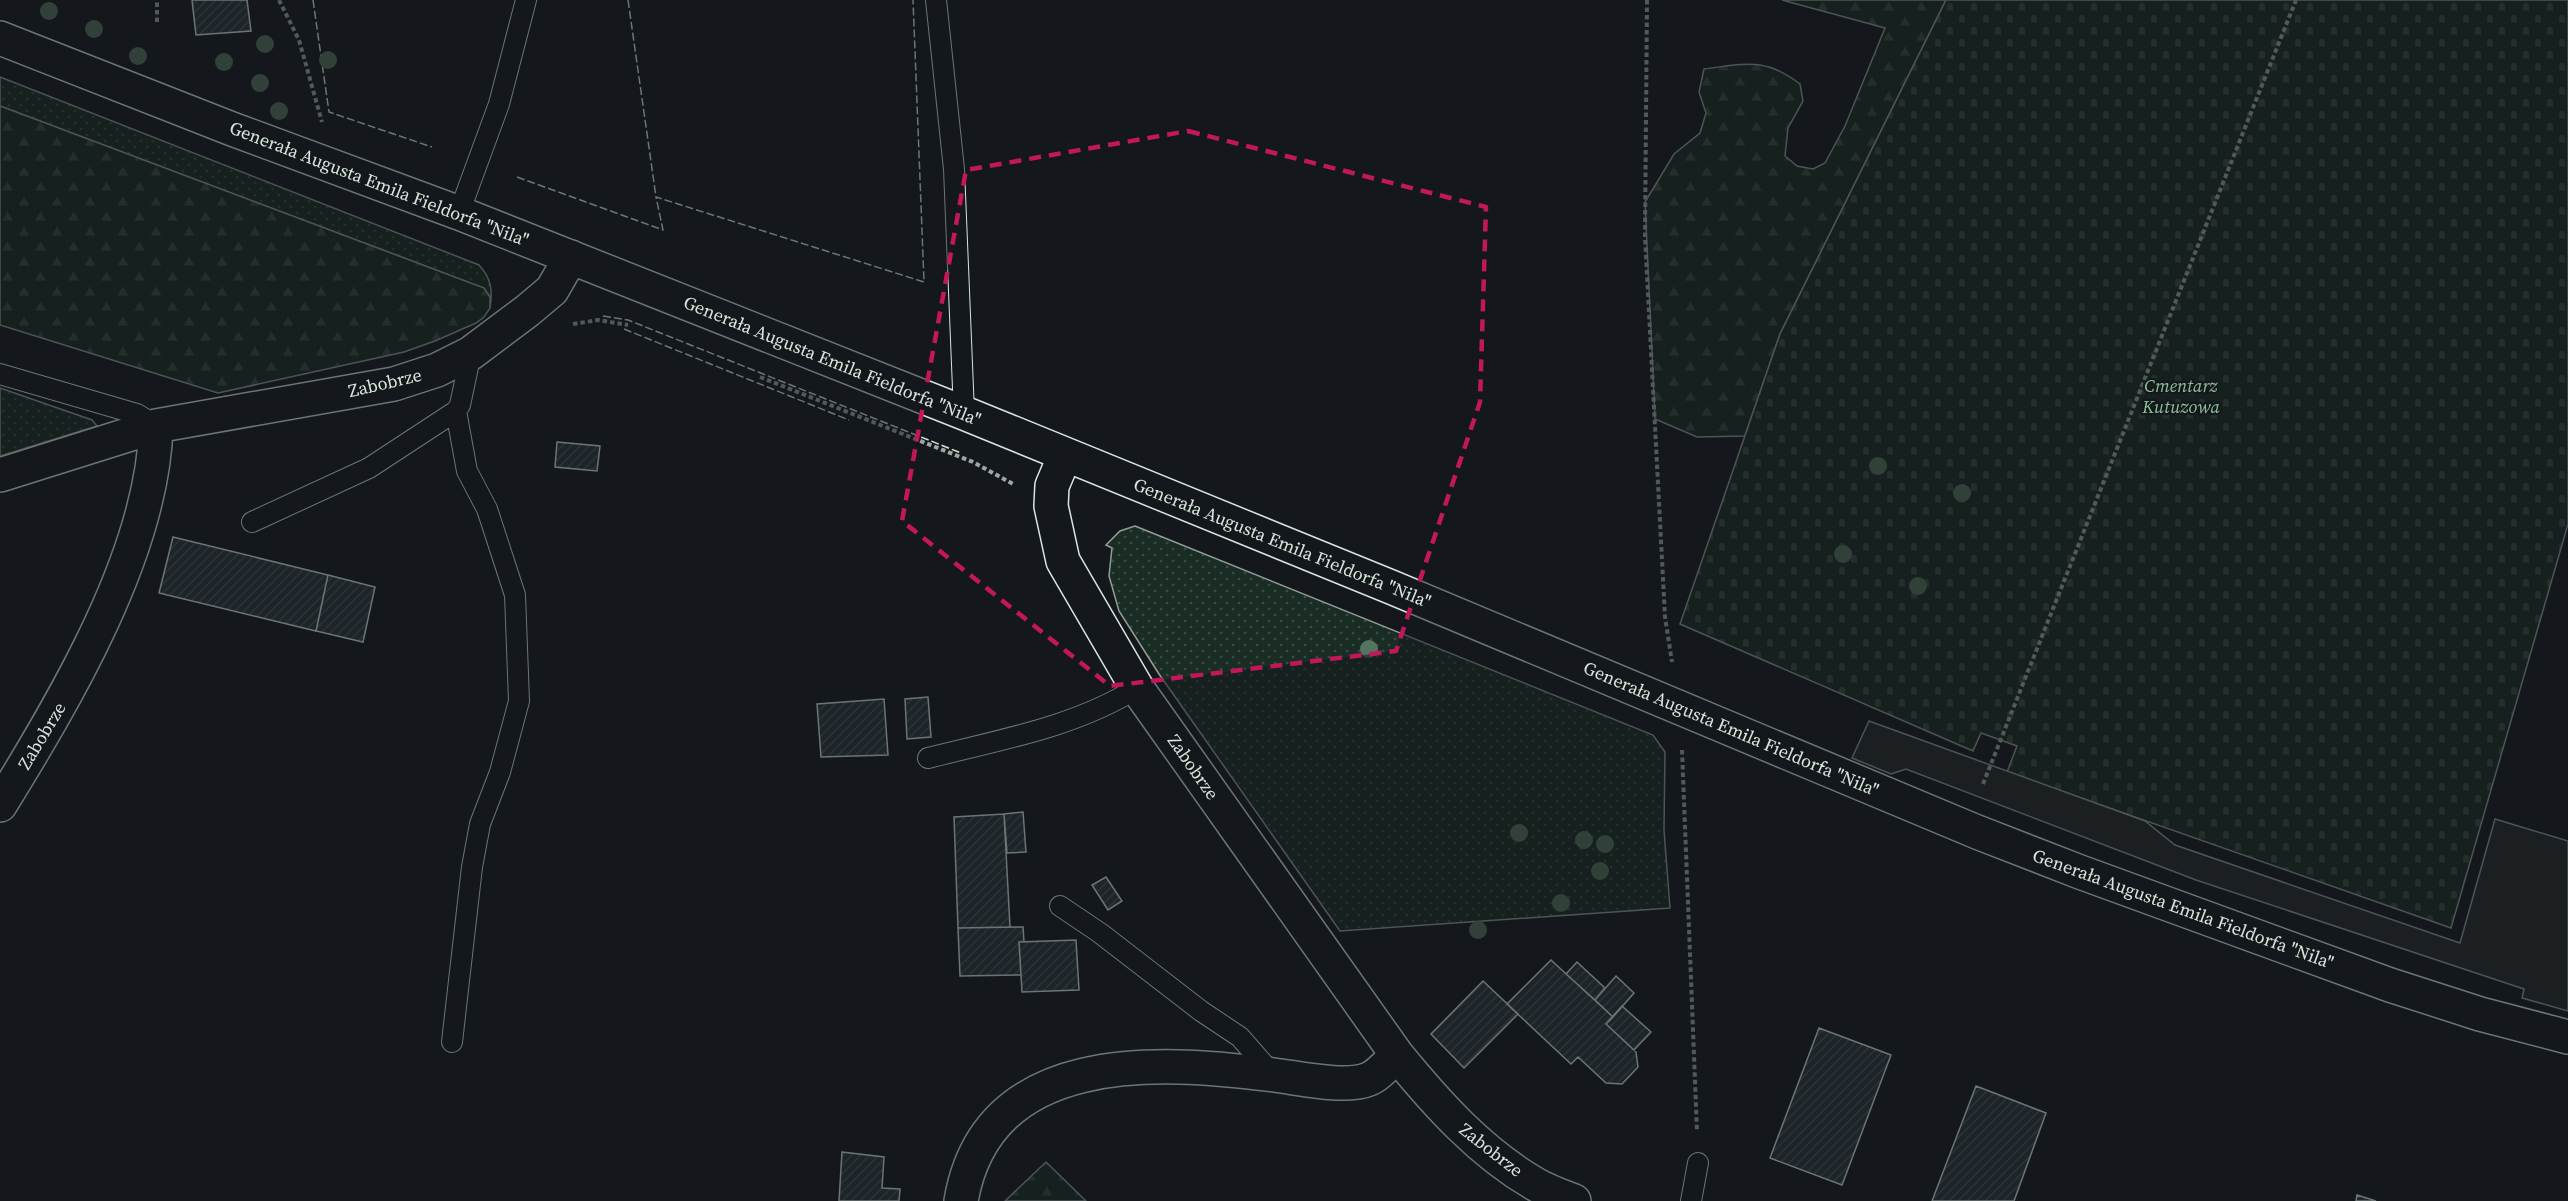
<svg xmlns="http://www.w3.org/2000/svg" width="2568" height="1201" font-family="'Source Serif 4',serif">
	<style>
		.green { fill: url(#green-dots); stroke: #939e99; stroke-width: 1.5 }
		.forest { fill: url(#forest-firs); stroke: #939e99; stroke-width: 1.5 }
		.cemetery { fill: url(#cemetery-stones); stroke: #939e99; stroke-width: 1.5 }
		.parking { fill: #24282b; stroke: #939e99; stroke-width: 1.5 }
		.building { fill: url(#building-hatch); stroke: #d8e6dc; stroke-width: 1.5 }
		.lines { fill: none; stroke-linecap: round; stroke-linejoin: round }
		.lane-casing { stroke: #d8e6dc; stroke-width: 22 }
		.street-casing { stroke: #d8e6dc; stroke-width: 36 }
		.primary-casing { stroke: #d8e6dc; stroke-width: 36 }
		.path { stroke: #9da8a2; stroke-width: 4; stroke-dasharray: 4.5 3; stroke-linecap: butt }
		.lane { stroke: #14181c; stroke-width: 20 }
		.street { stroke: #14181c; stroke-width: 33 }
		.primary { stroke: #14181c; stroke-width: 33 }
		.fence { stroke: #d8e6dc; stroke-width: 1.5; stroke-dasharray: 8 3; stroke-linecap: butt }
		.tree { fill: #55745f }
		.marked { fill: none; stroke: #c2185b; stroke-width: 4.5; stroke-dasharray: 12 8; stroke-linejoin: round }
		.labels { text-anchor: middle; stroke-width: 4.5; stroke-linejoin: round; paint-order: stroke }
		.street-label { font-size: 18px; fill: #d8e6dc; stroke: #14181c }
		.park-label { font-size: 18px; font-style: italic; fill: #8ac095; stroke: #14181c }
	</style>
	<defs>
		<pattern id="green-dots" width="8" height="8" patternUnits="userSpaceOnUse" patternTransform="scale(1.5)"><rect width="8" height="8" fill="#1a2d24"/><path d="M2 2h.1M6 6h.1" fill="none" stroke="#3b4b43" stroke-width="1.8" stroke-linecap="round"/></pattern>
		<pattern id="forest-firs" width="22" height="20" patternUnits="userSpaceOnUse" patternTransform="scale(1.5)"><rect width="22" height="20" fill="#1a2d24"/><path d="M5 1l3.5 6h-7zM16 11l3.5 6h-7z" fill="#3b4b43"/></pattern>
		<pattern id="cemetery-stones" width="16" height="16" patternUnits="userSpaceOnUse" patternTransform="scale(1.5)"><rect width="16" height="16" fill="#1a2d24"/><path d="M2 7V4a2 2 0 0 1 4 0v3zM10 15v-3a2 2 0 0 1 4 0v3z" fill="#3b4b43"/></pattern>
		<pattern id="building-hatch" width="6" height="6" patternUnits="userSpaceOnUse" patternTransform="scale(1.5)"><rect width="6" height="6" fill="#2c363c"/><path d="M-1 1l2-2M0 6l6-6M5 7l2-2" fill="none" stroke="#4a5358"/></pattern>
	</defs>
	<rect width="100%" height="100%" fill="#14181c"/>
	<path class="green" d="M0,77l479,188c12,13 14,25 11,43v-11l-6,-9 -484,-182z
		M0,388l92,32 5,6 -97,30z
		M1135,526l518,209 12,17 -1,78 6,78 -330,23 -181,-257 -40,-63 -10,-35 3,-28 -6,-3 14,-14z"/>
	<path class="forest" d="M1782,0h164l-166,334 -35,102 -48,1 -42,-18 -10,-217 29,-48 26,-21 6,-20 -7,-21 5,-23c42,-5 61,-12 96,15l3,17 -15,27 -3,28 12,10 16,3 12,-6 20,-37 40,-98z
		M0,106l484,182 6,9v11l-6,9 -8,6 -41,18 -31,11 -186,41 -218,-68z
		M1046,1162l40,39h-81z"/>
	<path class="cemetery" d="M1946,0h622v524l-117,404 -444,-156 10,-26 -36,-13 -8,18 -293,-127 100,-290z"/>
	<path class="parking" d="M1869,721l276,100 30,24 285,98 35,-124 73,22v170l-46,-13 2,-9 -328,-109 -290,-111 -15,5 -39,-16z"/>
	<path class="building" d="M192,0h55l4,31 -55,4z
		M557,442l43,4 -3,25 -42,-4z
		M173,537l155,38 -12,56 -157,-38z
		M328,575l47,12 -12,55 -47,-11z
		M928,697l3,40 -24,2 -2,-40z
		M884,699l4,56 -67,2 -4,-53z
		M1023,812l3,40 -19,1 -3,-39z
		M1004,814l6,113 -52,1 -4,-111z
		M1106,877l16,24 -14,9 -16,-25z
		M1023,927l1,15h-5l2,33 -61,1 -2,-48z
		M1076,940l3,50 -57,2 -3,-50z
		M1551,960l62,57 -7,7 30,28 2,15 -16,17 -16,-1 -28,-26 -7,7 -64,-60z
		M1577,962l28,26 -10,12 -29,-26z
		M1616,976l18,17 -21,24 -18,-17z
		M1483,981l35,33 -54,54 -33,-34z
		M1622,1006l29,26 -17,18 -28,-26z
		M1819,1028l72,27 -49,130 -72,-27z
		M1976,1086l70,27 -32,88h-82z
		M842,1152l42,5 -2,31 18,1 -1,12h-60z
		M2357,1195l19,6h-20z"/>
	<g class="lines">
		<g class="lane-casing">
			<path id="lane" d="M936,0l18,169 10,244
				M459,213l40,-109 27,-104
				M0,374l137,40 19,12
				M252,522l117,-54 87,-57
				M928,758c71,-18 147,-31 209,-70
				M1060,906l40,27 101,78 39,26 33,38
				M452,1042l20,-175 8,-43 20,-52 19,-71 -4,-106 -28,-86 -20,-38 -11,-60 4,-6 11,-52
				M1691,1201l7,-38"/>
		</g>
		<g class="street-casing">
			<path id="street" d="M1065,455l-13,31 -1,20 12,55 74,127 260,367c40,49 83,97 138,129 12,7 26,12 39,17
				M0,475l156,-49 238,-42 43,-14 34,-17 56,-42 25,-21 19,-33
				M0,805c65,-105 153,-253 156,-379
				M961,1201c26,-152 195,-141 313,-126 25,3 72,14 95,4 10,-4 20,-17 28,-24"/>
		</g>
		<g class="primary-casing">
			<path id="primary" d="M0,38l232,91 227,84 505,200 427,174 586,245 103,40 310,113 90,29 88,23"/>
		</g>
		<path class="path" d="M279,0l20,40 23,82
			M1647,0l-2,236 20,381 7,45
			M157,22v-22
			M573,324l25,-4 30,5
			M760,377l213,85 40,22
			M1682,750l15,382
			M1983,784l313,-784"/>
		<use href="#lane" class="lane"/>
		<use href="#street" class="street"/>
		<use href="#primary" class="primary"/>
		<path class="fence" d="M313,0l16,112 103,35
			M628,0l28,197
			M517,177l146,53 -7,-33 268,85 -11,-282
			M603,316l25,4 333,133
			M624,329l225,91"/>
	</g>
	<g class="tree">
		<circle cx="49" cy="11" r="9"/>
		<circle cx="94" cy="29" r="9"/>
		<circle cx="265" cy="44" r="9"/>
		<circle cx="138" cy="56" r="9"/>
		<circle cx="328" cy="60" r="9"/>
		<circle cx="224" cy="62" r="9"/>
		<circle cx="260" cy="83" r="9"/>
		<circle cx="279" cy="111" r="9"/>
		<circle cx="1878" cy="466" r="9"/>
		<circle cx="1962" cy="493" r="9"/>
		<circle cx="1843" cy="554" r="9"/>
		<circle cx="1918" cy="586" r="9"/>
		<circle cx="1369" cy="649" r="9"/>
		<circle cx="1519" cy="833" r="9"/>
		<circle cx="1584" cy="840" r="9"/>
		<circle cx="1605" cy="844" r="9"/>
		<circle cx="1600" cy="871" r="9"/>
		<circle cx="1561" cy="903" r="9"/>
		<circle cx="1478" cy="930" r="9"/>
	</g>
	<path d="M0 0H2568V1201H0ZM1188,131l298,76 -6,195 -84,249 -286,35 -208,-165 64,-351z" fill="#14181c" fill-opacity=".55" fill-rule="evenodd"/>
	<path class="marked" d="M1188,131l298,76 -6,195 -84,249 -286,35 -208,-165 64,-351z"/>
	<g class="labels">
		<g class="street-label">
			<text transform="translate(379 184) rotate(21)" y="6">Generała Augusta Emila Fieldorfa "Nila"</text>
			<text transform="translate(832 361) rotate(22)" y="6">Generała Augusta Emila Fieldorfa "Nila"</text>
			<text transform="translate(385 383) rotate(-13)" y="6">Zabobrze</text>
			<text transform="translate(1282 543) rotate(22)" y="6">Generała Augusta Emila Fieldorfa "Nila"</text>
			<text transform="translate(1731 729) rotate(23)" y="6">Generała Augusta Emila Fieldorfa "Nila"</text>
			<text transform="translate(42 736) rotate(-59)" y="6">Zabobrze</text>
			<text transform="translate(1193 767) rotate(55)" y="6">Zabobrze</text>
			<text transform="translate(2183 909) rotate(20)" y="6">Generała Augusta Emila Fieldorfa "Nila"</text>
			<text transform="translate(1491 1150) rotate(38)" y="6">Zabobrze</text>
		</g>
		<g class="park-label">
			<text x="2181" y="392">Cmentarz<tspan x="2181" dy="21">Kutuzowa</tspan></text>
		</g>
	</g>
</svg>
